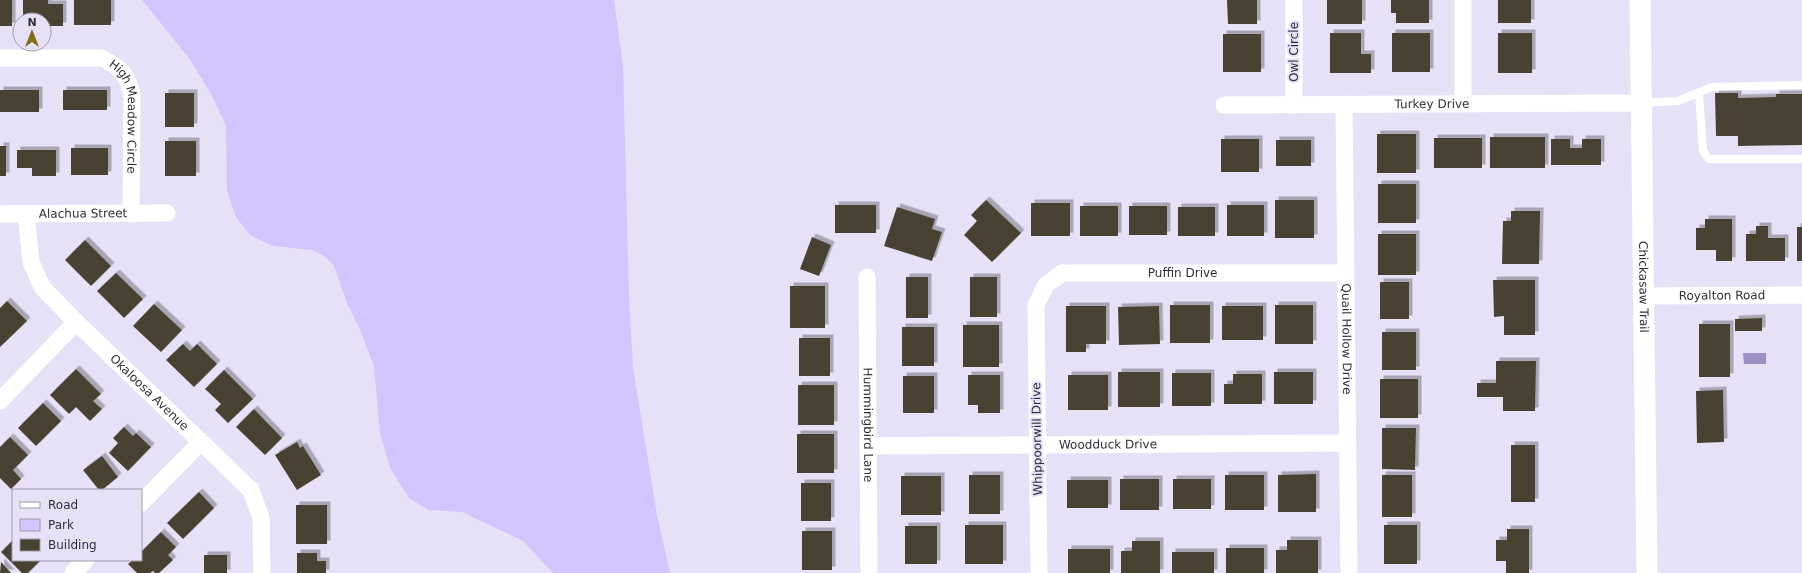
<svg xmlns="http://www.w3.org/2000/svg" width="1802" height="573" font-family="'DejaVu Sans',sans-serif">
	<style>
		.green { fill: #d2c4fc }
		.water { fill: #9e90c7 }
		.building { fill: #484331; filter: url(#shadow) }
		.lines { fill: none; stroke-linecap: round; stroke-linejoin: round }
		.service { stroke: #fff; stroke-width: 8 }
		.minor { stroke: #fff; stroke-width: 17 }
		.tertiary { stroke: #fff; stroke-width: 21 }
		.labels { text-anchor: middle; stroke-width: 4; stroke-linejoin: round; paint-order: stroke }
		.street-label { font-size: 12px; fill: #312f37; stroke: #e6e1f7 }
	</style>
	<defs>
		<filter id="shadow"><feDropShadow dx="3.5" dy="-3.5" stdDeviation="0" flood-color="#0004"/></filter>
	</defs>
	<rect width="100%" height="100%" fill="#e6e1f7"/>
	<path class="green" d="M142,0h472l9,66 6,232 4,70 24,147 13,58h-117l-30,-32 -61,-29 -33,-2 -20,-12 -19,-30 -10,-35 -6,-67 -15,-39 -12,-24 -13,-37 -8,-9 -13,-7 -40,-4 -23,-11 -14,-18 -9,-26 -1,-66 -16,-33 -21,-34z"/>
	<path class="water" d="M1743,353h23v11h-22z"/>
	<path class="building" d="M0,0h12v26h-12z
		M23,0h25v4h15v22h-19v-6h-21z
		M74,0h37v25h-37z
		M1227,0h30v24h-29z
		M1327,0h35v24h-35z
		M1391,0h38v23h-33v-10h-5z
		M1498,0h33v23h-33z
		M1330,33h31v21h10v19h-41z
		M1392,33h38v39h-38z
		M1498,33h34v40h-34z
		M1223,34h38v38h-38z
		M0,90h39v22h-39z
		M63,90h44v20h-44z
		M165,93h29v34h-29z
		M1715,93h23v5l38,-1v-3h26v51l-64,1v-10h-22z
		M1377,134h39v39h-39z
		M1490,137h55v31h-55z
		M1434,138h48v30h-48z
		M1221,139h38v33h-38z
		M1551,139h19v9h12v-9h19v26h-50z
		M1276,140h35v26h-35z
		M165,141h31v35h-31z
		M0,146h6v30h-6z
		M71,148h37v27h-37z
		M17,150h39v26h-24v-8h-15z
		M1378,184h38v39h-38z
		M986,200l35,33 -29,29 -28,-27 13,-14 -6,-6z
		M1275,200h39v38h-39z
		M1031,203h39v33h-39z
		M835,205h41v28h-41z
		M1227,205h37v31h-37z
		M1080,206h38v30h-38z
		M1129,206h38v29h-38z
		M897,207l38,12 -3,10 10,3 -10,29 -48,-15z
		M1178,207h37v29h-37z
		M1511,211h29l-1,53h-37l1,-43h8z
		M1705,219h27v42h-16v-11h-20v-22h9z
		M1756,226h12v12h17v23h-39v-27h10z
		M1797,227h5v34h-5z
		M1378,234h38v41h-38z
		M812,237l19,8 -12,31 -19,-7z
		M85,240l26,26 -20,20 -26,-26z
		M116,273l27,26 -19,19 -27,-27z
		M906,277h22v41h-22z
		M970,277h27v40h-27z
		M1493,280h42v55h-31v-19l-10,1z
		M1380,282h29v37h-29z
		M790,286h35v42h-35z
		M7,301l20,20 -27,26v-39z
		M154,304l28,26 -21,22 -28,-26z
		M1170,305h40v38h-40z
		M1275,305h38v39h-38z
		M1066,306h40v38h-20v8h-20z
		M1159,306l1,38 -41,1 -1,-38z
		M1222,306h41v34h-41z
		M1762,318v13h-27v-12z
		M1699,324h31v53h-31z
		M963,325h36v42h-36z
		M902,327h32v39h-32z
		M1382,332h34v38h-34z
		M799,338h31v38h-31z
		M183,344l7,7 7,-7 20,20 -23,23 -28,-27z
		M1496,361h40l-1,50h-32v-14h-26v-14h19z
		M76,369l25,25 -8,7 9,8 -12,12 -14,-14 -7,7 -19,-19z
		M224,370l29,29 -25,24 -13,-13 6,-6 -16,-15z
		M1118,372h42v35h-42z
		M1274,372h39v32h-39z
		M1172,373h39v33h-39z
		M1233,374h29v30h-38v-20h9z
		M968,375h32v38h-22v-8h-10z
		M1068,375h40v35h-40z
		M903,376h31v37h-31z
		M1380,379h38v39h-38z
		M798,385h36v40h-36z
		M1723,390l1,52 -27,1 -1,-52z
		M43,403l18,18 -25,25 -18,-18z
		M254,409l28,29 -17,17 -29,-28z
		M124,427l9,9 3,-3 15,14 -23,24 -19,-18 9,-10 -5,-5z
		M1382,428h34l-1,42 -33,-1z
		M797,434h37v39h-37z
		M10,437l18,18 -15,15 8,9 -10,10 -11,-11v-31z
		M297,442l3,6 3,-2 18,29 -24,15 -22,-35z
		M1511,445h24v57h-24z
		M102,456l16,21 -16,13h-3l-16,-20z
		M1316,474v38h-38v-37z
		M969,475h31v39h-31z
		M1225,475h39v35h-39z
		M1382,475h30v42h-30z
		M901,476h40v39h-40z
		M1120,479h39v31h-39z
		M1173,479h38v30h-38z
		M1067,480h41v28h-41z
		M801,483h30v38h-30z
		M199,492l15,16 -31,31 -16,-16z
		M296,505h31v39h-31z
		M965,525h38v39h-38z
		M1384,525h33v39h-33z
		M905,526h32v38h-32z
		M1507,529h22v44h-23v-12h-10v-21h11z
		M802,531h30v39h-30z
		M161,532l15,15 -8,8 5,5 -14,13h-4l-2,-2 -3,2h-13l-9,-9 5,-4h8v-8z
		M13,540v20h28l-13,13h-6l-21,-21z
		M1287,540h31v33h-42v-23h11z
		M1132,541h28v32h-39v-22h11z
		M1226,548h38v25h-38z
		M1068,549h42v24h-42z
		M1172,552h42v21h-42z
		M297,553h20v8h9v12h-29z
		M204,555h23v18h-23z
		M1,562l10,11h-11z"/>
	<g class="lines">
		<path class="service" d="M1699,93l4,58 6,8h93
			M1641,103l37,-2 34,-14 90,-2"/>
		<g class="minor">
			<path d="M1294,0v105"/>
			<path d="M1463,0v104"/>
			<path id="s1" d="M0,58h102c18,9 25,16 30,36l-1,120"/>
			<path id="s2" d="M1344,104l5,469"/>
			<path id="s3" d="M1224,105l416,-2"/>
			<path id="s4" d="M0,214l167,-1"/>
			<path id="s5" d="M26,214l5,48 11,25 34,35 175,168 10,28 1,55"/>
			<path id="s6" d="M867,277l2,296"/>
			<path id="s7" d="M1642,296l160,-1"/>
			<path d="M0,401l76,-79"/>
			<path id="s8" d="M868,446l479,-3"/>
			<path d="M141,503l59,-60"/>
			<path d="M73,573l13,-13"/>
			<path id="s9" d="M1039,573l-3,-268 10,-20 16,-12h284"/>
		</g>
		<path class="tertiary" id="s10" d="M1640,0l7,573"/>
	</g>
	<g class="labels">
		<g class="street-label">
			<text transform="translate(1294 52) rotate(-90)" y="4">Owl Circle</text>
			<text dy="4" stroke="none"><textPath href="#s3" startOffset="208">Turkey Drive</textPath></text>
			<text dy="4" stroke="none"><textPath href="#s1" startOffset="171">High Meadow Circle</textPath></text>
			<text dy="4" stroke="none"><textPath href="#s4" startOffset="83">Alachua Street</textPath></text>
			<text dy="4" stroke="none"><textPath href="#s9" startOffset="431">Puffin Drive</textPath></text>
			<text dy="4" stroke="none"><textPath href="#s10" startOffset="287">Chickasaw Trail</textPath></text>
			<text dy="4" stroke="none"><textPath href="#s7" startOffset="80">Royalton Road</textPath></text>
			<text dy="4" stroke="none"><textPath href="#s2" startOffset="235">Quail Hollow Drive</textPath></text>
			<text dy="4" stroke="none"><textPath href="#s5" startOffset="226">Okaloosa Avenue</textPath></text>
			<text dy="4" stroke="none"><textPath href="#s6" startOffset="148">Hummingbird Lane</textPath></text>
			<text transform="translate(1037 439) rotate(-91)" y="4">Whippoorwill Drive</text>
			<text dy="4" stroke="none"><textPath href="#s8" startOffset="240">Woodduck Drive</textPath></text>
		</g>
	</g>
	<rect x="12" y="489" width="130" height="72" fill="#e6e1f7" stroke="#9e9aaa"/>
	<rect x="20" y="502" width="20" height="6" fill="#ffffff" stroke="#9e9aaa"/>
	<text x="48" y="509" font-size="12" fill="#312f37">Road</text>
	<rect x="20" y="519" width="20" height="12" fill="#d2c4fc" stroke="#9e9aaa"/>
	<text x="48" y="529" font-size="12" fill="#312f37">Park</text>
	<rect x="20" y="539" width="20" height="12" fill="#484331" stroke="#9e9aaa"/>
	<text x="48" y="549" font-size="12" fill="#312f37">Building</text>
	<g transform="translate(32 32)"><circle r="19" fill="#e6e1f7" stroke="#9e9aaa"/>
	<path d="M0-3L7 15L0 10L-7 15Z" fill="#836e0b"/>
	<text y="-6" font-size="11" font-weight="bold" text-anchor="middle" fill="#312f37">N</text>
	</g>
</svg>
